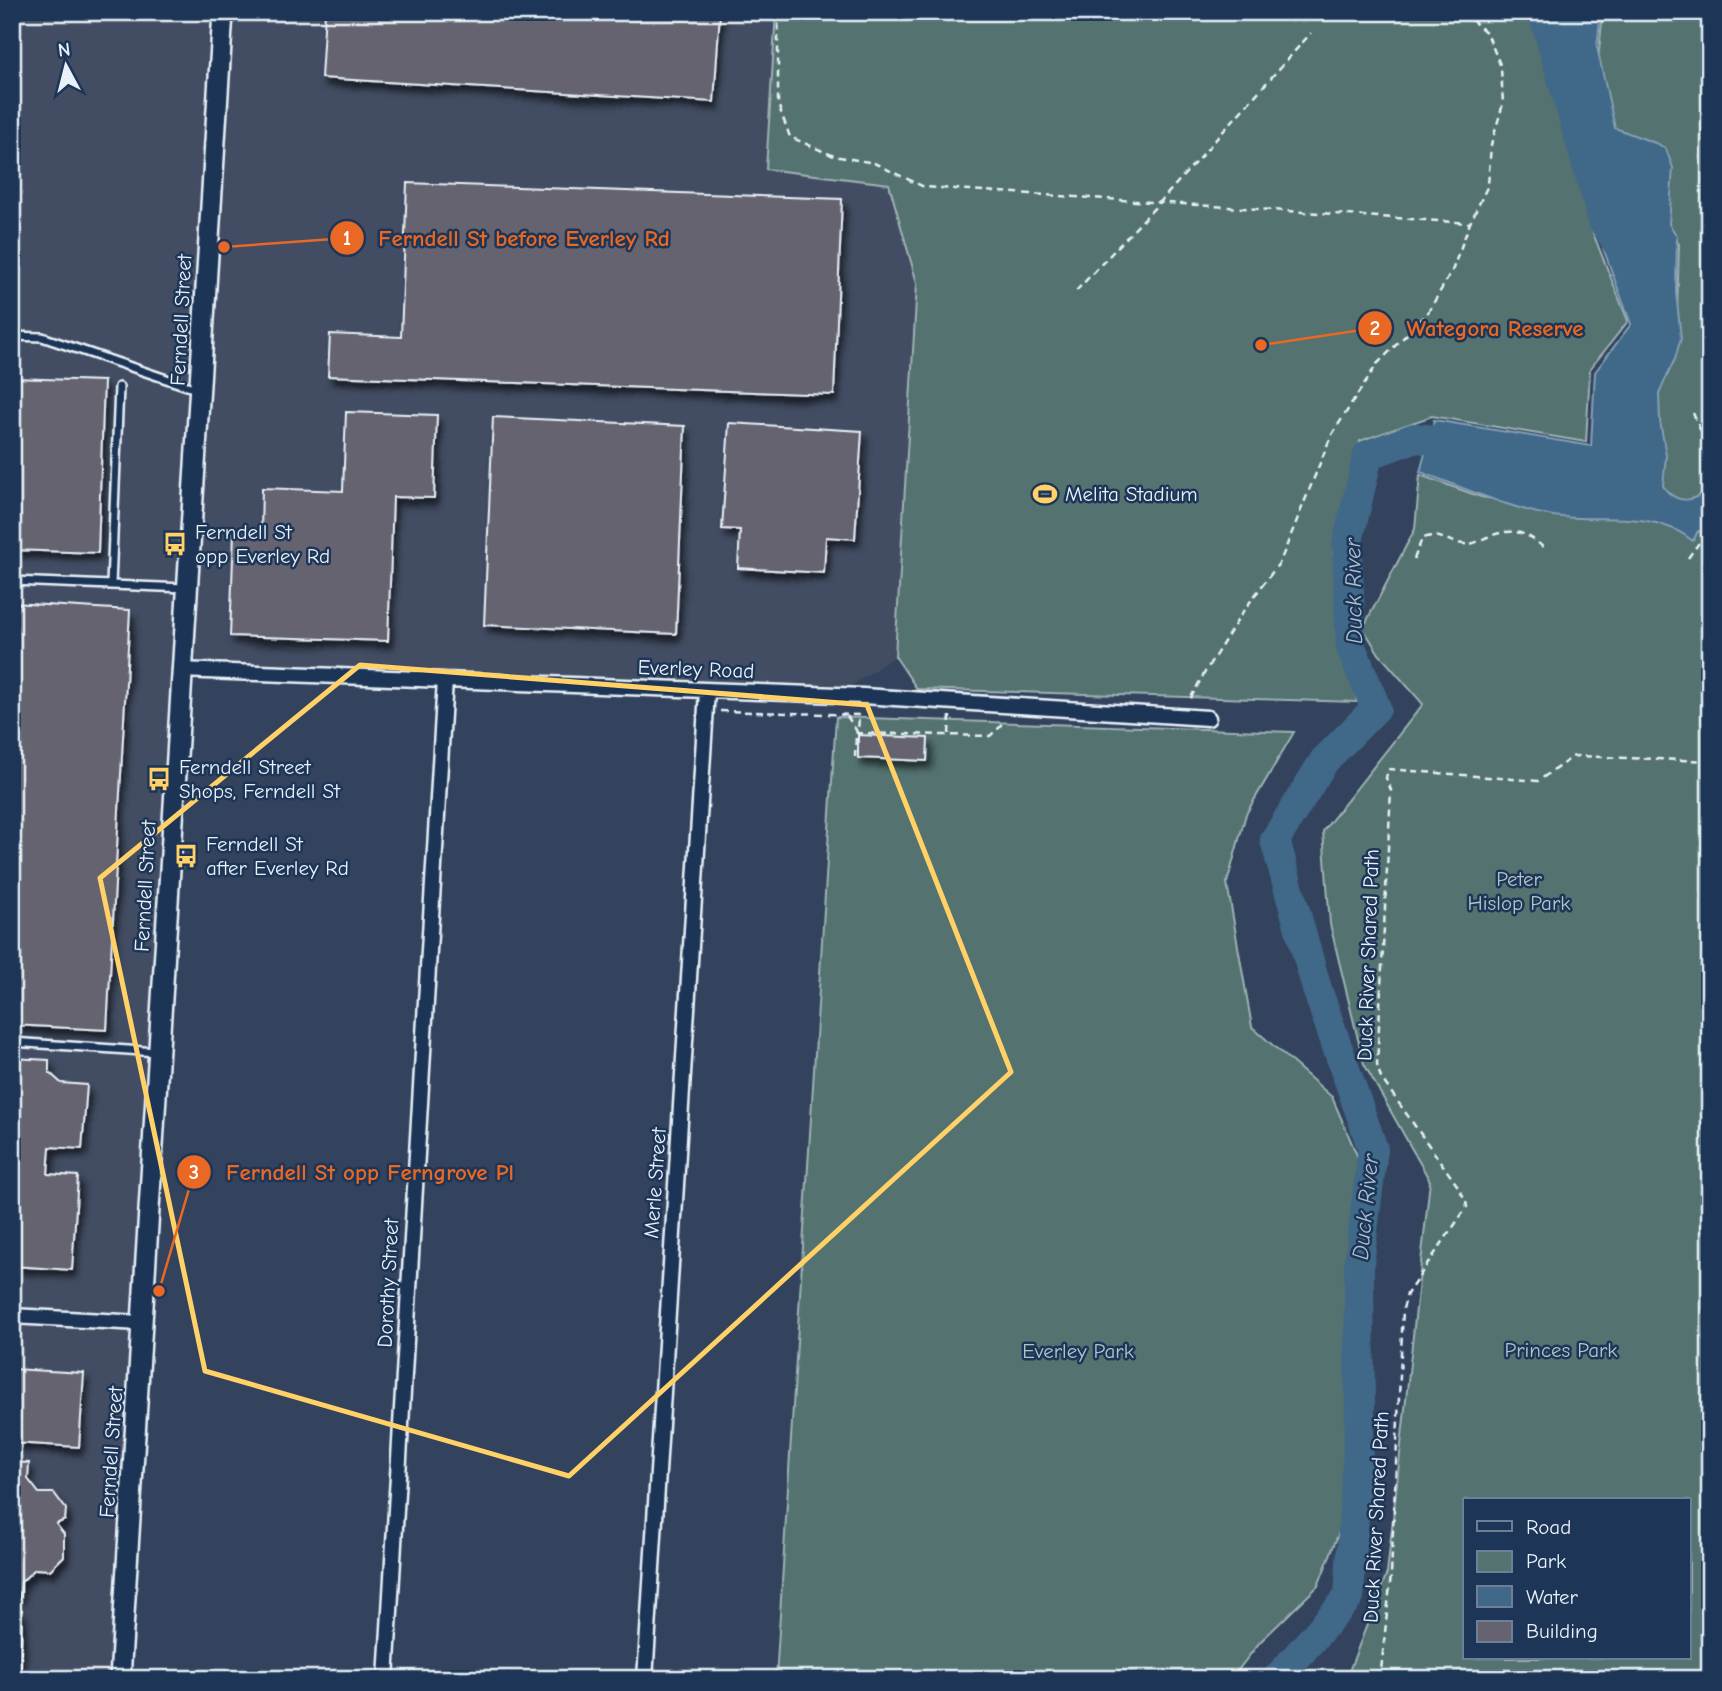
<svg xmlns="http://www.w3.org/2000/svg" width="1722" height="1691" font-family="'Comic Neue',sans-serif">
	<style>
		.built { fill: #424d63 }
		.green { fill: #537270; stroke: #9eb2b4; stroke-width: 2; fill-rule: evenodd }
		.water { fill: #416889; stroke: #849fb5; stroke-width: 2 }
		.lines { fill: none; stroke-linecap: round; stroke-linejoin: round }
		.river { stroke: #416889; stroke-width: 30 }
		.building { fill: #656370; stroke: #e8f1f8; stroke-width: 2; filter: url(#shadow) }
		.lane-casing { stroke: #e8f1f8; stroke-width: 12 }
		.street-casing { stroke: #e8f1f8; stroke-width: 19 }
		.secondary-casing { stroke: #e8f1f8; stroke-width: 24 }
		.path { stroke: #e8f1f8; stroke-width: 2.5; stroke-dasharray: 7 5; stroke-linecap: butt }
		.lane { stroke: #1d3557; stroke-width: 7 }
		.street { stroke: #1d3557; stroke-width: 14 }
		.secondary { stroke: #1d3557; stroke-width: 19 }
		.marked { fill: none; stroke: #ffd166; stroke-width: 5; stroke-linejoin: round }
		.labels { text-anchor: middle; stroke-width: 5; stroke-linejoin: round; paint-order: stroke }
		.street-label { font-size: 21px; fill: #e8f1f8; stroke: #1d3557 }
		.poi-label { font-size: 21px; fill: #e8f1f8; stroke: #1d3557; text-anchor: start }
		.park-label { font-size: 21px; fill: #b4c5c8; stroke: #1d3557 }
		.water-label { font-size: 23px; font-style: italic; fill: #aec1d1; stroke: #1d3557 }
		.leader { fill: none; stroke: #e86824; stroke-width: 2.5 }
		.callout-dot { fill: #e86824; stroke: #1d3557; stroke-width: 2.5 }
		.mark-label { font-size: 21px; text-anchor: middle; font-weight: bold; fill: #fff }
		.callout-label { font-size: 23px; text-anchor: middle; font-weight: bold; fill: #e86824; stroke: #1d3557; stroke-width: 5; stroke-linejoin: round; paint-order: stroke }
	</style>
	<defs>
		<filter id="shadow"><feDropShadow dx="4" dy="7" stdDeviation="3.5" flood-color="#0009"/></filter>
	</defs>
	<rect width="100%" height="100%" fill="#33435e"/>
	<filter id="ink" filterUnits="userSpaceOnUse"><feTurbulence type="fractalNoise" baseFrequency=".0143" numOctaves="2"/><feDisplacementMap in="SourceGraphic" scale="14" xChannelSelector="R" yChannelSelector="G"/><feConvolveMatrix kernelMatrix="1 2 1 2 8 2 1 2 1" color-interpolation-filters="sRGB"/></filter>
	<g filter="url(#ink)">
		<path class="built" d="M12,12h764l-10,157 123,14 28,100 -22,373 -59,40 -656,-25 -60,1008h-108z"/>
		<path class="green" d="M776,12h809l13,49 5,-49h107v1667h-364l41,-106 43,-392 -66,-117 -34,-140 -7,-93 100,-127 -44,-50 -16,-26 52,-99 5,-54 61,22 100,15 60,-118 35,-45 3,-105 -25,-33 -61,22 35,88 -38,48 -4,73 -154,-26 -72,25 -27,110 24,151 -440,-13 -22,-33 22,-373 -28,-99 -123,-15zM1465,1500h224v158h-224z
			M836,717l458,15 -48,82 -19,69 25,144 80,70 46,107 -25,90 12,102 -11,4 10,68 -46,118 -58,56 -29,37h-455z"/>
		<path class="water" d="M1549,12h52l-4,35 18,81 43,16 8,5 7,19 -4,56 8,12 -1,56 5,46 -6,21 -16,34 1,28 6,34 -3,31c13,19 32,17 46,1l1,27 -3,7 3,2v13l-12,-5 -5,10c-40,-33 -92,-18 -140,-25 -40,-6 -93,-30 -133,-44l14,-52 157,26 4,-74 36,-48 -28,-76 14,-19 -30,-89z"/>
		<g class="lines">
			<path class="river" d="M1543,12l61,211 31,47
				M1277,1679l72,-82 11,-181 -1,-152 14,-115 -56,-160 -42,-149 49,-79 52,-53 -25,-61 -4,-102 21,-90 46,-17 54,5"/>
		</g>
		<path class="building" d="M325,12h395l-6,90 -393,-24z
			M407,183l435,16 -8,196 -506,-19 2,-42 71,3z
			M12,378l92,3 -6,172 -86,-3z
			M346,412l91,3 -3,83 -41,-1 -5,144 -158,-5 4,-103h27l1,-45 81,3z
			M493,417l192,9 -9,208 -192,-9z
			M729,423l133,8 -7,108 -29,-2 -2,36 -86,-5 2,-38 -18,-1z
			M12,603l118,7 -23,420 -95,-5z
			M858,735l70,3 -1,23 -69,-3z
			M12,1058l37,2v12l12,11 26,2 -5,64 -32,-2 -2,27 30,2 -6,94 -60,-4z
			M12,1369l72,4 -5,74 -67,-4z
			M12,1462l17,1 -1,16 11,14h15l12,16 -1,11 -9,4 8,10v22l-14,14 -15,-1 -14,13 -1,16h-8z
			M12,1610h10l-2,69h-8z"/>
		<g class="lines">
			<g class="lane-casing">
				<path id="lane" d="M12,336l30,1 157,53
					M12,581l174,7
					M111,585l8,-198
					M12,1042l145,10"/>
			</g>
			<g class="street-casing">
				<path id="street" d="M180,670l683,26 345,22
					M12,1316l129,7
					M386,1679l59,-999
					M645,1679l62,-988"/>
			</g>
			<g class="secondary-casing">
				<path id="secondary" d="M120,1679l103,-1667"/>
			</g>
			<path class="path" d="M782,12l-4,13v79l12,33 44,19 40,7 50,24 546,36 -18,48 -25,43 -50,50 -46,72 -51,126 -36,48 -39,62 -16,29
				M1462,12l25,21 14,34 2,37 -12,41 -3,40 -18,38
				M1076,291l84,-89 151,-169
				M1693,413l12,28 5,26
				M1688,558l11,-15
				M1414,559l8,-20c15,-8 27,4 42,5 8,1 15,-3 21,-6 26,-11 40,-8 60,11
				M720,711l139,4 -1,18
				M847,716l11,17
				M949,734l1,-18
				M855,757l1,-24 134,3 10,-9 3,-8
				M1377,1679l4,-8 10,-96 12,-266 4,-15 60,-87 -1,-6 -9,-16 -76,-107 -4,-13 14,-275 -5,-12 2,-9 150,12 36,-25 136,5"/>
			<use href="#lane" class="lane"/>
			<use href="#street" class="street"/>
			<use href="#secondary" class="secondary"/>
		</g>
	</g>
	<path class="marked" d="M360,665l507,40 144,367 -442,404 -364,-105 -105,-493z"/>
	<defs>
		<g id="stadium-bare" transform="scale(1.89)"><path d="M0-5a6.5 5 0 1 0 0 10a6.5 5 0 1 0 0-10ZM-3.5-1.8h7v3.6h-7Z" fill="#ffd166" stroke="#1d3557" stroke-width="2.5" paint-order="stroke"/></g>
		<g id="bus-bare" transform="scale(1.89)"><path d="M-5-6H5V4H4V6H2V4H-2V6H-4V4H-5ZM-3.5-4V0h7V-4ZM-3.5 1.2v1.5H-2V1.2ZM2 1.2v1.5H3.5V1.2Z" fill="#ffd166" stroke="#1d3557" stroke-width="2.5" paint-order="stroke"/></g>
	</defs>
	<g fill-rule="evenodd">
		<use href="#stadium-bare" x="1045" y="494"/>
		<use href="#bus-bare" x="175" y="544"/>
		<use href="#bus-bare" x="159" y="779"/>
		<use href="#bus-bare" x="186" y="856"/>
	</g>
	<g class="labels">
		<g class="street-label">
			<text transform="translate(181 320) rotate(-87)" y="7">Ferndell Street</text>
			<text transform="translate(696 669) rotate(2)" y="7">Everley Road</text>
			<text transform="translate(145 886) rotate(-87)" y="7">Ferndell Street</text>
			<text transform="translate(1368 955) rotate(-88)" y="7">Duck River Shared Path</text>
			<text transform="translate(655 1183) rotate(-86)" y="7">Merle Street</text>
			<text transform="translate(388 1283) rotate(-87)" y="7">Dorothy Street</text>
			<text transform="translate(111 1452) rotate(-86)" y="7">Ferndell Street</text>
			<text transform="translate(1376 1517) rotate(-87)" y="7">Duck River Shared Path</text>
		</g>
		<g class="poi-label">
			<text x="1065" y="501">Melita Stadium</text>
			<text x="195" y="539">Ferndell St<tspan x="195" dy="24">opp Everley Rd</tspan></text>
			<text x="179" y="774">Ferndell Street<tspan x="179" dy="24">Shops, Ferndell St</tspan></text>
			<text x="206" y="851">Ferndell St<tspan x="206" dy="24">after Everley Rd</tspan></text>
		</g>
		<g class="park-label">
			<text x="1519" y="886">Peter<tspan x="1519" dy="24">Hislop Park</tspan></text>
			<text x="1561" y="1357">Princes Park</text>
			<text x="1078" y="1358">Everley Park</text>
		</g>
		<g class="water-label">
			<text transform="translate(1353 591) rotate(-91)" y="8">Duck River</text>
			<text transform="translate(1365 1207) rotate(-84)" y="8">Duck River</text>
		</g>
	</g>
	<path class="leader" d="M224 247L347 238M1261 345L1375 328M159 1291L194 1172"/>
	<g class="callout-dot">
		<circle cx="224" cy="247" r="7"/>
		<circle cx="1261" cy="345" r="7"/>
		<circle cx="159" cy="1291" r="7"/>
		<circle cx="347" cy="238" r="18"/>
		<circle cx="1375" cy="328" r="18"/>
		<circle cx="194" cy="1172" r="18"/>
	</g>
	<g class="mark-label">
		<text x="347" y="245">1</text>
		<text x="1375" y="335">2</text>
		<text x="194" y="1179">3</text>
	</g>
	<g class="callout-label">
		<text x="524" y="246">Ferndell St before Everley Rd</text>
		<text x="1495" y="336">Wategora Reserve</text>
		<text x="370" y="1180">Ferndell St opp Ferngrove Pl</text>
	</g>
	<rect width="1722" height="1691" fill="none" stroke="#1d3557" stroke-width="42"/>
	<rect x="21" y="21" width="1680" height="1649" fill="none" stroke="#e8f1f8" stroke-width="2.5" filter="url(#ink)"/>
	<rect x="1463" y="1498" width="228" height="161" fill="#1d3557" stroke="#6e8097" stroke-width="2"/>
	<rect x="1477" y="1521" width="35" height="10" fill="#1d3557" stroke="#6e8097" stroke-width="2"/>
	<text x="1526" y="1534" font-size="21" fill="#e8f1f8">Road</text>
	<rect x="1477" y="1551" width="35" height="21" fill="#537270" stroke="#6e8097" stroke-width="2"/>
	<text x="1526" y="1568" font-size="21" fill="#e8f1f8">Park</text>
	<rect x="1477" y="1586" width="35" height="21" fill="#416889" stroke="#6e8097" stroke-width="2"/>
	<text x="1526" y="1604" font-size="21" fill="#e8f1f8">Water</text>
	<rect x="1477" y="1621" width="35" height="21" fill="#656370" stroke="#6e8097" stroke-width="2"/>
	<text x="1526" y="1638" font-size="21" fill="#e8f1f8">Building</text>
	<g transform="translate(66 66) rotate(353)" stroke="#1d3557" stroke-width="5" paint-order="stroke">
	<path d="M0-5L12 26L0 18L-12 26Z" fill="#e8f1f8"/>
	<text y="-10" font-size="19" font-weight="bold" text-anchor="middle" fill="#e8f1f8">N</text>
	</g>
</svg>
